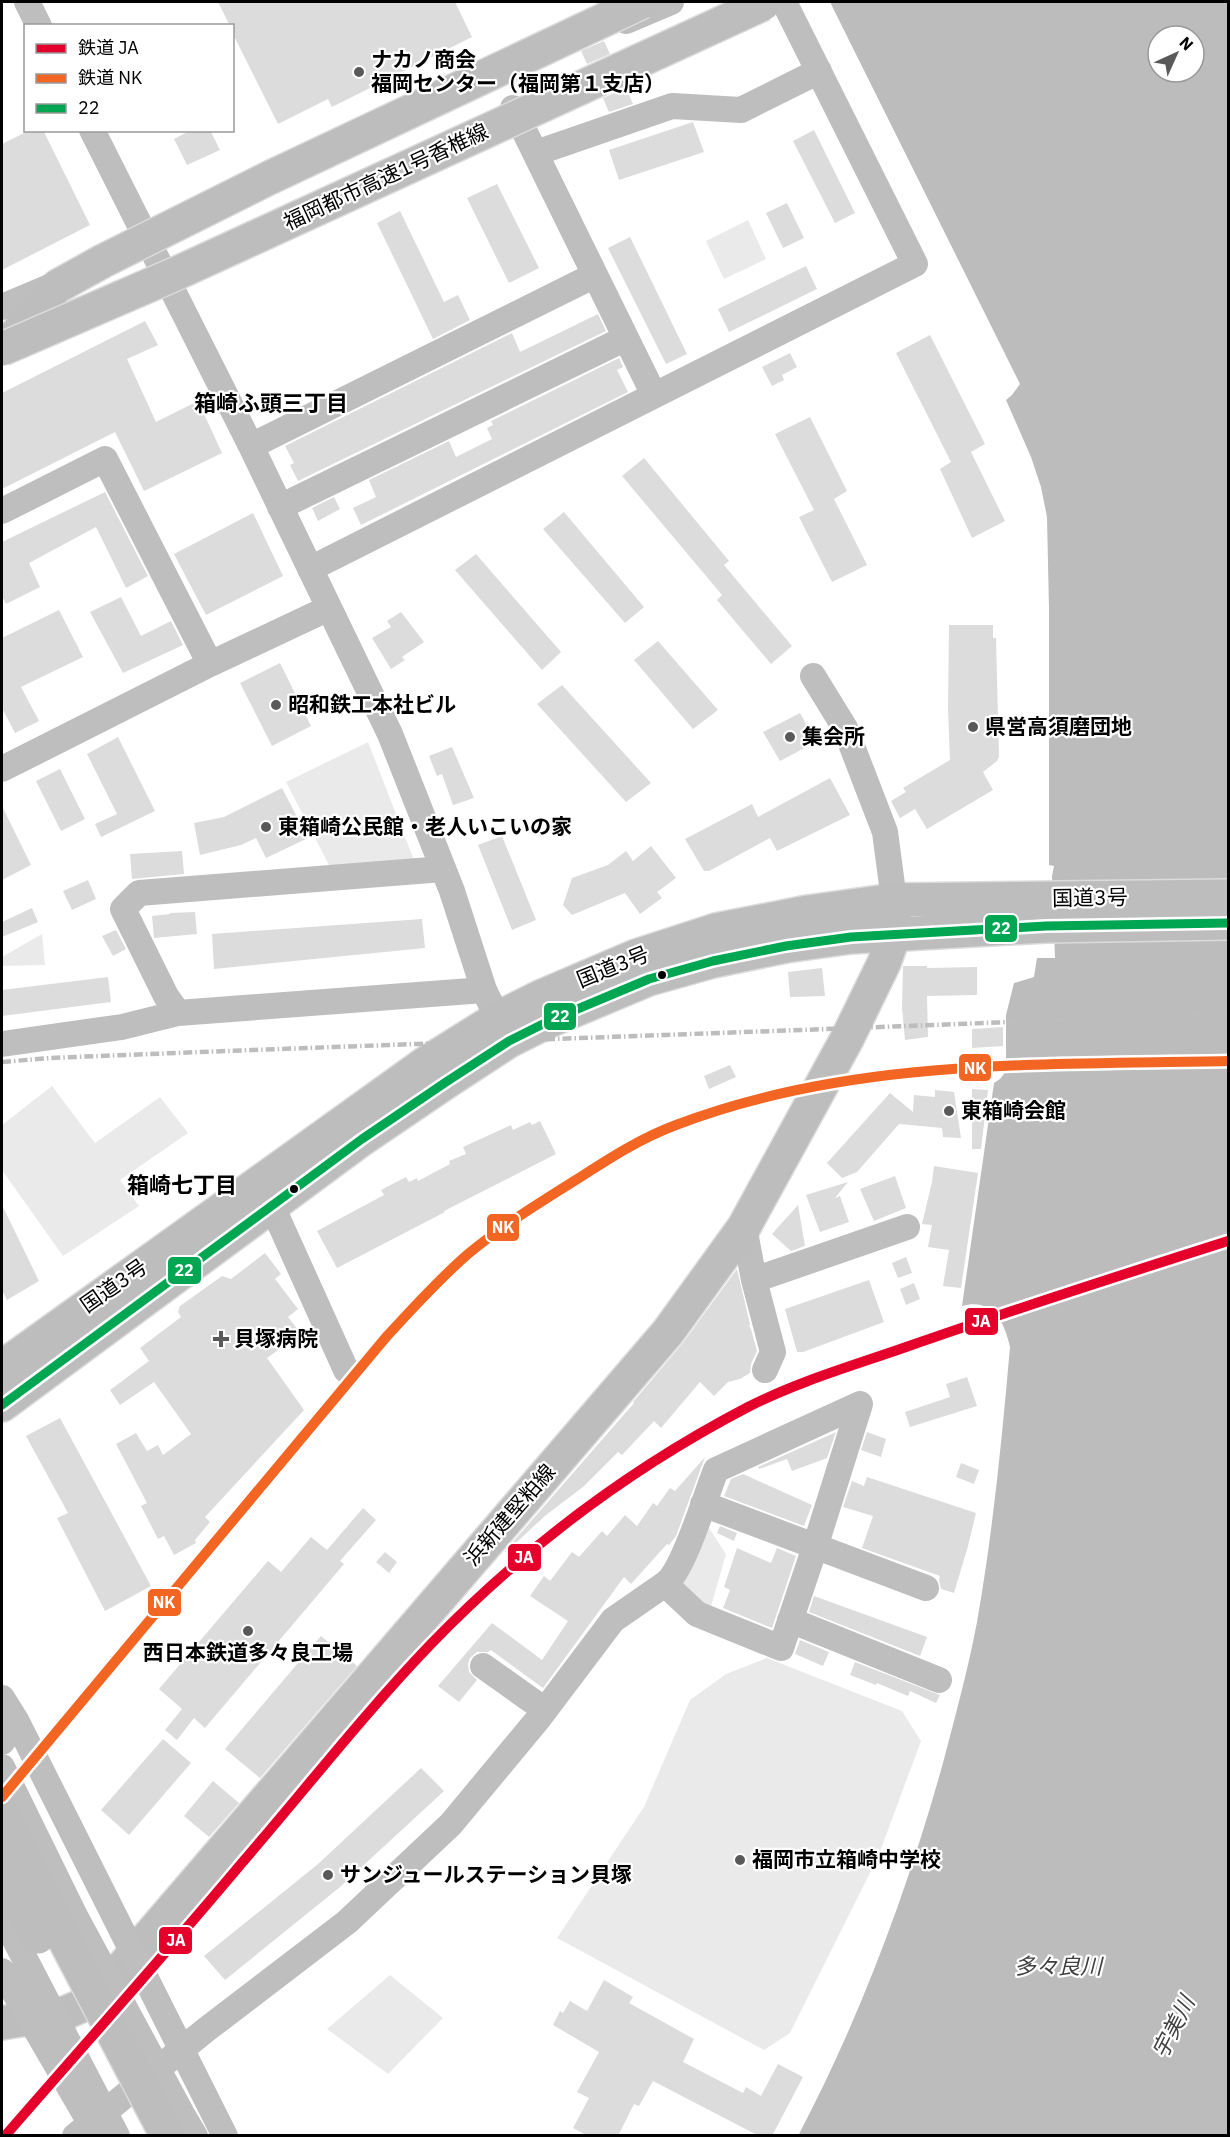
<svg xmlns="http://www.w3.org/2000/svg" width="1230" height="2137" font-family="'IBM Plex Sans','Noto Sans JP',sans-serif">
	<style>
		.green { fill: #eaeaea }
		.water { fill: #bcbcbc; fill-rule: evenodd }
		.building { fill: #dcdcdc }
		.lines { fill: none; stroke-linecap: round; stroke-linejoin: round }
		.major-casing { stroke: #dbdbdb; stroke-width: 36 }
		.highway-casing { stroke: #dbdbdb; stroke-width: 36 }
		.minor { stroke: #bebebe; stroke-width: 26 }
		.major { stroke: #bdbdbd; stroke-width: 33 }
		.highway { stroke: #bdbdbd; stroke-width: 33 }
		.rail { stroke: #bdbdbd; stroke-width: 4.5; stroke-dasharray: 9 3 1.5 3; stroke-linecap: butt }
		.highway-bridge-casing { stroke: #dbdbdb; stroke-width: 36; stroke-linecap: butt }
		.minor-bridge { stroke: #bebebe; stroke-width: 26 }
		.highway-bridge { stroke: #bdbdbd; stroke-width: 33 }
		.bus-1-casing { stroke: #fff; stroke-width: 14 }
		.bus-1 { stroke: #00a651; stroke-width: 9 }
		.rail-1-casing { stroke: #fff; stroke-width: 15 }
		.rail-2-casing { stroke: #fff; stroke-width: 15 }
		.rail-1 { stroke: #e4002b; stroke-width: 10 }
		.rail-2 { stroke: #f26522; stroke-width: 10 }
		.poi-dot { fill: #595959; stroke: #fff; stroke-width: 2 }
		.bus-dot { fill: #000; stroke: #fff; stroke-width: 2 }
		.labels { text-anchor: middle; stroke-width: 4.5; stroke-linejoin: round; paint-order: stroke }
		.poi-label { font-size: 21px; font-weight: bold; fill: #000; stroke: #fff; text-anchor: start }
		.street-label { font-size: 21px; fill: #000; stroke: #fff }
		.neighbourhood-label { font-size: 22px; font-weight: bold; fill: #000; stroke: #fff }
		.water-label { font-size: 22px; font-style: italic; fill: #404040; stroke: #fff }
		.line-badge { stroke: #fff; stroke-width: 2 }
		.badge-label { font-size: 16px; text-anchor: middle; font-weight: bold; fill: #fff }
	</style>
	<rect width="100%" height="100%" fill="#fff"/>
	<path class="green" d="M748,220l18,39 -42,20 -18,-38z
		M368,742l46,118 -84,7 -44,-85z
		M42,934l3,31 -43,1v-9z
		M52,1086l43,57 65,-46 28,36 -68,47 19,26 -76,50 -61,-86v-45z
		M705,1522l21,32 -16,56 -34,-23z
		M767,1658l135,53 19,30 -43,116 -88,176 -26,17 -207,-112 87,-131 46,-107 36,-26z
		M390,1975l53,43 -55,56 -61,-45z"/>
	<path class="water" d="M830,2h398v2133l-430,1c62,-118 109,-244 145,-373 12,-46 25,-93 34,-141 16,-91 25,-183 33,-275 -6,-27 -18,-49 -48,-41l32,-223 6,-4 6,-8v-56l8,-32 20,-6 3,-19h18l-3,-82 2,-10 -5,-1v-256l-2,-92 -6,-30 -10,-30 -25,-57 6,-5 8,-11zM1158,36h36v36h-36z"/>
	<path class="building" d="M218,2h237l17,35 -140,70 -4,-8 -50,25 -46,-92v-6h-2z
		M604,41l6,13 -23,10 -6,-13z
		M626,88l7,16 -24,8 -6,-14z
		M693,122l11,30 -85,28 -10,-30z
		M30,130h13l47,95 -88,45v-126z
		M191,130h19l10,20 -33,15 -13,-26z
		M814,130l41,83 -20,10 -42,-82z
		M497,184l42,84 -30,15 -42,-85z
		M787,203l17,35 -21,10 -17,-35z
		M400,211l44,91 14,-7 12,25 -37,19 -56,-116z
		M630,237l57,117 -21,10 -58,-116z
		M806,266l11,23 -88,43 -11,-23z
		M598,314l8,17 -308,150 -8,-16 4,-2 -9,-17 227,-113 8,19z
		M145,321l13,24 -31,14 29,63 42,-21 24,52 -78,38 -29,-59 -113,57v-96z
		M930,335l55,109 -14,8 34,69 -33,17 -32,-69 11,-7 -55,-109z
		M790,353l7,14 -15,8 2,5 -12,6 -10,-19z
		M619,358l4,9 -6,3 11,22 -267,133 -8,-17 23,-11 -7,-17 80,-39 7,16 36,-18 -5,-11 6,-3 -2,-4z
		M810,417l37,74 -13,8 33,66 -35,17 -33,-65 15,-7 -39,-76z
		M644,458l85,103 -5,4 68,81 -21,18 -54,-64 5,-5 -100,-119z
		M105,492l43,84 -22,12 -30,-61 -67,36 11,24 -34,17 -4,-8v-54z
		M334,497l6,12 -22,12 -6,-13z
		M564,512l80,95 -19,16 -82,-94z
		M253,513l30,63 -77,39 -32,-61z
		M476,554l85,98 -19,18 -87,-100z
		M121,597l20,39 30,-15 12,24 -60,28 -33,-61z
		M59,610l24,47 -62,30 18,34 -24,12 -13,-25v-70z
		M401,612l23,30 -22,15 3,3 -14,9 -19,-31 19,-11 -4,-6z
		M949,625h44v13h3l3,119 -2,4 -14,11 10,18 -66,39 -12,-20 -15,9 -9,-17 15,-9 -3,-4 47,-28 -2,-52z
		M658,641l60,69 -25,19 -59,-69z
		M280,663l31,63 -39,20 -32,-63z
		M562,685l89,98 -25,19 -89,-98z
		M800,713l16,29 -36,19 -17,-29z
		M118,737l37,74 -54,26 -6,-13 22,-10 -30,-60z
		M452,747l22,51 -21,7 -11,-31 -5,2 -8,-20z
		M60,769l25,50 -24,12 -25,-50z
		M830,778l20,37 -73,36 -7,-13 -61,33h-5l-19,-32 67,-35 6,13z
		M282,788l26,50 -42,20 -10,-20 -15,7 -41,10 -6,-32 30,-6z
		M2,806l29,59 -29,15z
		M502,836l34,84 -24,10 -34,-85z
		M651,846l25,32 -19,14 5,6 -22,16 -15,-21 -53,22 -9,-10 9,-27 36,-13 18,-14 7,10z
		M182,851l2,23 -52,5 -2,-25z
		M88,880l8,19 -24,11 -9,-19z
		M32,908l6,14 -36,15v-15z
		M195,912l2,22 -43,4 -2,-22 18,-2v-1z
		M422,919l3,29 -211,21 -2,-35z
		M116,930l10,19 -13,7 -11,-20z
		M903,966h24v2l50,-1v28l-50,1 1,41 -23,3 -3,-32z
		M822,968l3,28 -35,1 -2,-25z
		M108,977l3,25 -109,14v-26z
		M1003,1027v19l-31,2v-19z
		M730,1065l6,12 -27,12 -5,-13z
		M972,1089l16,1 -7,59h-9z
		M935,1090l19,2 7,46 -18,-1 -1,-9 -43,-4 -42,48 -15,6 -15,-15 63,-70 23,19 1,-17 21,2z
		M540,1121l16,33 -112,57 1,1 -108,56 -20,-37 67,-36 -3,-5 25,-13 3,5 8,-4 1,3 32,-17 -1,-3 17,-7 -3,-7 48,-22 2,5 17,-8 2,3z
		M934,1166l44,7 -17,115 -18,-2 6,-36 -21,-3 4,-22 -10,-1 10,-42z
		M895,1176l11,32 -32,13 -14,-32z
		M848,1182l-13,16 5,-2 9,26 -29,10 -14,-37z
		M2,1205l37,76 -32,19 -5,-10z
		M798,1205l7,41 -14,5 -19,-17z
		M265,1253l16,21 -6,5 23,30 -10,8 13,17 -34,24 37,52 -99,107 5,5 -15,18 1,3 -22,12 -10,-19 -6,3 -17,-33 6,-3 -31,-59 20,-11 11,18 11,-6 5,10 28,-21 -37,-52 -34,23 -10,-15 39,-29 -9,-13 41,-31 -3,-5 2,-6 42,-30 9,3z
		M906,1257l6,16 -14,5 -6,-15z
		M737,1269l13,55 -1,2 2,3 6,22 -6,13 -1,9 -10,6 -12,3 -14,14 -14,-14 -39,46 -7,-7 -32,34 -4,-3 -35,35 -37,28 -40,37 -1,-1 129,-148 -1,-1 49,-58z
		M869,1280l15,42 -81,30h-6l-12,-43z
		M914,1283l6,16 -14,6 -6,-16z
		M967,1377l10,29 -67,21 -5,-15 45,-15 -4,-13z
		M60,1418l91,168 -46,25 -48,-93 11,-5 -42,-77z
		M836,1432l-9,26 -35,13 -5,-12 -28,10 -1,-2z
		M867,1432l19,7 -5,18 -20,-7z
		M705,1457l-29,79 -7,9 -2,-1 -36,40 -7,-7 -81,111 -52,-38 -3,2h-11l-7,6 -2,6 1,8 8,8 -18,22 -21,-16 54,-63 50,37 26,-39 -38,-25 14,-20 6,5 22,-29 7,5 23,-26 5,5 18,-21 12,11 16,-23 4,3 13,-18 5,3z
		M961,1463l18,7 -5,14 -18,-7z
		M743,1474l69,31 -8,21 -80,-30 7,-17z
		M867,1477l109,36 -8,33 -14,47 -13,-4 -2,-9 1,-4 -78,-28 11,-32 -30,-9 9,-26 12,5z
		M363,1508l13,12 -36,41 4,3 -139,164 -11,-10 -17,22 -12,-10 17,-21 -23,-20 109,-128 13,11 30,-35 16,13z
		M720,1526l17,7 -3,8 -17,-8z
		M737,1548l34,15 6,-15 19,8 -24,72 -49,-20 7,-18 -6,-3z
		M385,1552l12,10 -8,11 -13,-11z
		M814,1596l113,41 -7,19 -111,-44z
		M321,1636l36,30 -97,112 -35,-29z
		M800,1640l29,12 -6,14 -28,-12z
		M855,1662l85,33 -4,8 -26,-12 -2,5 -31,-13 -1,2 -26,-10z
		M163,1739l28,24 -62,72 -28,-25z
		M421,1768l23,23 -104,96 -115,93 -21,-24 114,-92z
		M213,1781l26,22 -30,34 -25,-21z
		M604,1980l29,17 -4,6 65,36 -11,23 60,31 3,-6 15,9 17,-32 25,13 -31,59h-13l-106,-55 -14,25 -5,-2 -16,32h-30l-15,-8 16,-30 -12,-6 22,-40 -46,-27 7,-14 3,2 7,-12 17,10z"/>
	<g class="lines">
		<g class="major-casing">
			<path id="major" d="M2,2023l63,-10 16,-7 21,-15 566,-659 76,-105 104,-190 36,-74 10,-28v-27"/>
		</g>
		<g class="highway-casing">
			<path id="highway" d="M2,345l10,-6 46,-53
				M2,1367l424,-304 72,-45 42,-21 96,-41 80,-26 92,-18 86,-12 334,-4
				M2,1405l360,-266 84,-57 63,-41 40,-20 100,-42 64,-18 73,-15 65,-9 195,-11 182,-3"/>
		</g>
		<path class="minor" d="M27,2l12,24
			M626,21l45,-19
			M513,108l141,287
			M92,130l159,316 139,288 62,157 32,99 21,43
			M536,153l136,-47 69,4 78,-39
			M2,307l57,-24
			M251,446l344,-171
			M280,507l346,-169
			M2,511l103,-52 105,205
			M310,569l605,-305 -131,-262
			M813,676l32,52 40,104 9,68
			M2,769l208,-105 119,-56
			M178,1013l-12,-17 -43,-87 16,-16 304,-24
			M2,1044l120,-17 56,-14 306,-23
			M272,1206l74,164
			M744,1227l10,53 19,72 -8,18
			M754,1280l153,-53
			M703,1504l223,84
			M790,1620l149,60
			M483,1666l62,44
			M2,1742l6,-8
			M75,2136l132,-107 140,-107 104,-98 88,-106 74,-98 52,-36c19,-13 41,-90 51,-114l144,-66 -45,143 -34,101 -84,-34 -32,-30"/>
		<use href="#major" class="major"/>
		<use href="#highway" class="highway"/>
		<path class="rail" d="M2,1062l48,-4c393,-16 786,-28 1178,-45"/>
		<g class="highway-bridge-casing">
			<path id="highway-bridge" d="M58,286l45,-25 166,-83 373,-176
				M2,349l171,-74 590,-271
				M2,1814l60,121 105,201
				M2,1867l36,70"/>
		</g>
		<path class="minor-bridge" d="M2,1698l15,24 208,414
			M2,1767l73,149 107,198 13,22
			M2,1915l115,221
			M2,1971l83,143 25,22"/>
		<use href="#highway-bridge" class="highway-bridge"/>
		<g class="bus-1-casing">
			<path id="bus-1" d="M2,1405l360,-266 84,-57 63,-41 40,-20 100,-42 64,-18 73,-15 65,-9 195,-11 182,-3"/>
		</g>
		<use href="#bus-1" class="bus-1"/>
		<g class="rail-1-casing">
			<path id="rail-1" d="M5,2136c79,-91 159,-180 236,-272 63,-73 122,-149 189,-219 92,-95 201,-177 318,-238 51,-26 107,-42 161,-61 106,-37 212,-71 319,-105"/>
		</g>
		<g class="rail-2-casing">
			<path id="rail-2" d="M2,1797l385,-461c26,-28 52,-57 81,-82 35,-29 73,-52 111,-76 31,-20 62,-40 97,-53 175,-67 367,-60 552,-64"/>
		</g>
		<use href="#rail-1" class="rail-1"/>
		<use href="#rail-2" class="rail-2"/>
	</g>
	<g class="poi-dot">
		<circle cx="359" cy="72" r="6"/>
		<circle cx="276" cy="705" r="6"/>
		<circle cx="973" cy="727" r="6"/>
		<circle cx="790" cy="737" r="6"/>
		<circle cx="266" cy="827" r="6"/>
		<circle cx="949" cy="1111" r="6"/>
		<path d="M218 1330h6v6h6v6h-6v6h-6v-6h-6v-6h6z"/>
		<circle cx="248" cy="1631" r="6"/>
		<circle cx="740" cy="1860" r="6"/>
		<circle cx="328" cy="1875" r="6"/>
	</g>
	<g class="bus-dot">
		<circle cx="662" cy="975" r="5"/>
		<circle cx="294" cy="1189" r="5"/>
	</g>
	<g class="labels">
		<g class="poi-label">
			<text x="371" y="67">ナカノ商会<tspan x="371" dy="24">福岡センター（福岡第１支店）</tspan></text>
			<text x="288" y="712">昭和鉄工本社ビル</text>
			<text x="985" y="734">県営高須磨団地</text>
			<text x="802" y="744">集会所</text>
			<text x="278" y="834">東箱崎公民館・老人いこいの家</text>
			<text x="961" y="1118">東箱崎会館</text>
			<text x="234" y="1346">貝塚病院</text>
			<text x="248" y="1660" text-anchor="middle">西日本鉄道多々良工場</text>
			<text x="752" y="1867">福岡市立箱崎中学校</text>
			<text x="340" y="1882">サンジュールステーション貝塚</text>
		</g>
		<g class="street-label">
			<text transform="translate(386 177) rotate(-25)" y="7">福岡都市高速1号香椎線</text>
			<text transform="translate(1090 898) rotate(-1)" y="7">国道3号</text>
			<text transform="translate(613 967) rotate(-22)" y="7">国道3号</text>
			<text transform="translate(114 1286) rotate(-35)" y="7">国道3号</text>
			<text transform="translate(510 1515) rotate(-49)" y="7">浜新建堅粕線</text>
		</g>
		<g class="neighbourhood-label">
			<text x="271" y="411">箱崎ふ頭三丁目</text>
			<text x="182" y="1193">箱崎七丁目</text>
		</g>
		<g class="water-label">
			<text x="1058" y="1974">多々良川</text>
			<text transform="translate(1173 2027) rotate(-63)" y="8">宇美川</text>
		</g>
	</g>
	<g class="line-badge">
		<rect x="984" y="914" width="34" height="29" rx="6" fill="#00a651"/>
		<rect x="543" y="1002" width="34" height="29" rx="6" fill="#00a651"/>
		<rect x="958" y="1053" width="34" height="29" rx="6" fill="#f26522"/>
		<rect x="486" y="1213" width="34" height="29" rx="6" fill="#f26522"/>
		<rect x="167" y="1256" width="35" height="29" rx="6" fill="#00a651"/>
		<rect x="964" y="1307" width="35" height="29" rx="6" fill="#e4002b"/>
		<rect x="507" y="1543" width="35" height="29" rx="6" fill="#e4002b"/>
		<rect x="147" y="1588" width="35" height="29" rx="6" fill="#f26522"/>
		<rect x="158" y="1926" width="35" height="29" rx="6" fill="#e4002b"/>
	</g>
	<g class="badge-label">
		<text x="1001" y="934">22</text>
		<text x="560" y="1022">22</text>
		<text x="975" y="1074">NK</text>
		<text x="503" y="1233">NK</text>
		<text x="184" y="1276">22</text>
		<text x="981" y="1327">JA</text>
		<text x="524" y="1563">JA</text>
		<text x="164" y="1608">NK</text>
		<text x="176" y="1946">JA</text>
	</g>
	<rect width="1230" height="2137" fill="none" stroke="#000000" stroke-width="6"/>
	<rect x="24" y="24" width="210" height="108" fill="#ffffff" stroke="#999999" stroke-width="1.5"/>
	<rect x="36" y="44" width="30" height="9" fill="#e4002b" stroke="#999999" stroke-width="1.5"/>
	<text x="78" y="54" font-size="18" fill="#000000">鉄道 JA</text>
	<rect x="36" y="74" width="30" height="9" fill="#f26522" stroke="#999999" stroke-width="1.5"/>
	<text x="78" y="84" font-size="18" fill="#000000">鉄道 NK</text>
	<rect x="36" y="104" width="30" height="9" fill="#00a651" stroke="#999999" stroke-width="1.5"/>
	<text x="78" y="114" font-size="18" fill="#000000">22</text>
	<g transform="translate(1176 54) rotate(45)"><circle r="28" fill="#ffffff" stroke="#999999" stroke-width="1.5"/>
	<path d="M0-4.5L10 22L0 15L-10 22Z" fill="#595959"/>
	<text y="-9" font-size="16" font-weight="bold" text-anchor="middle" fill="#000000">N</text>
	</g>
</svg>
